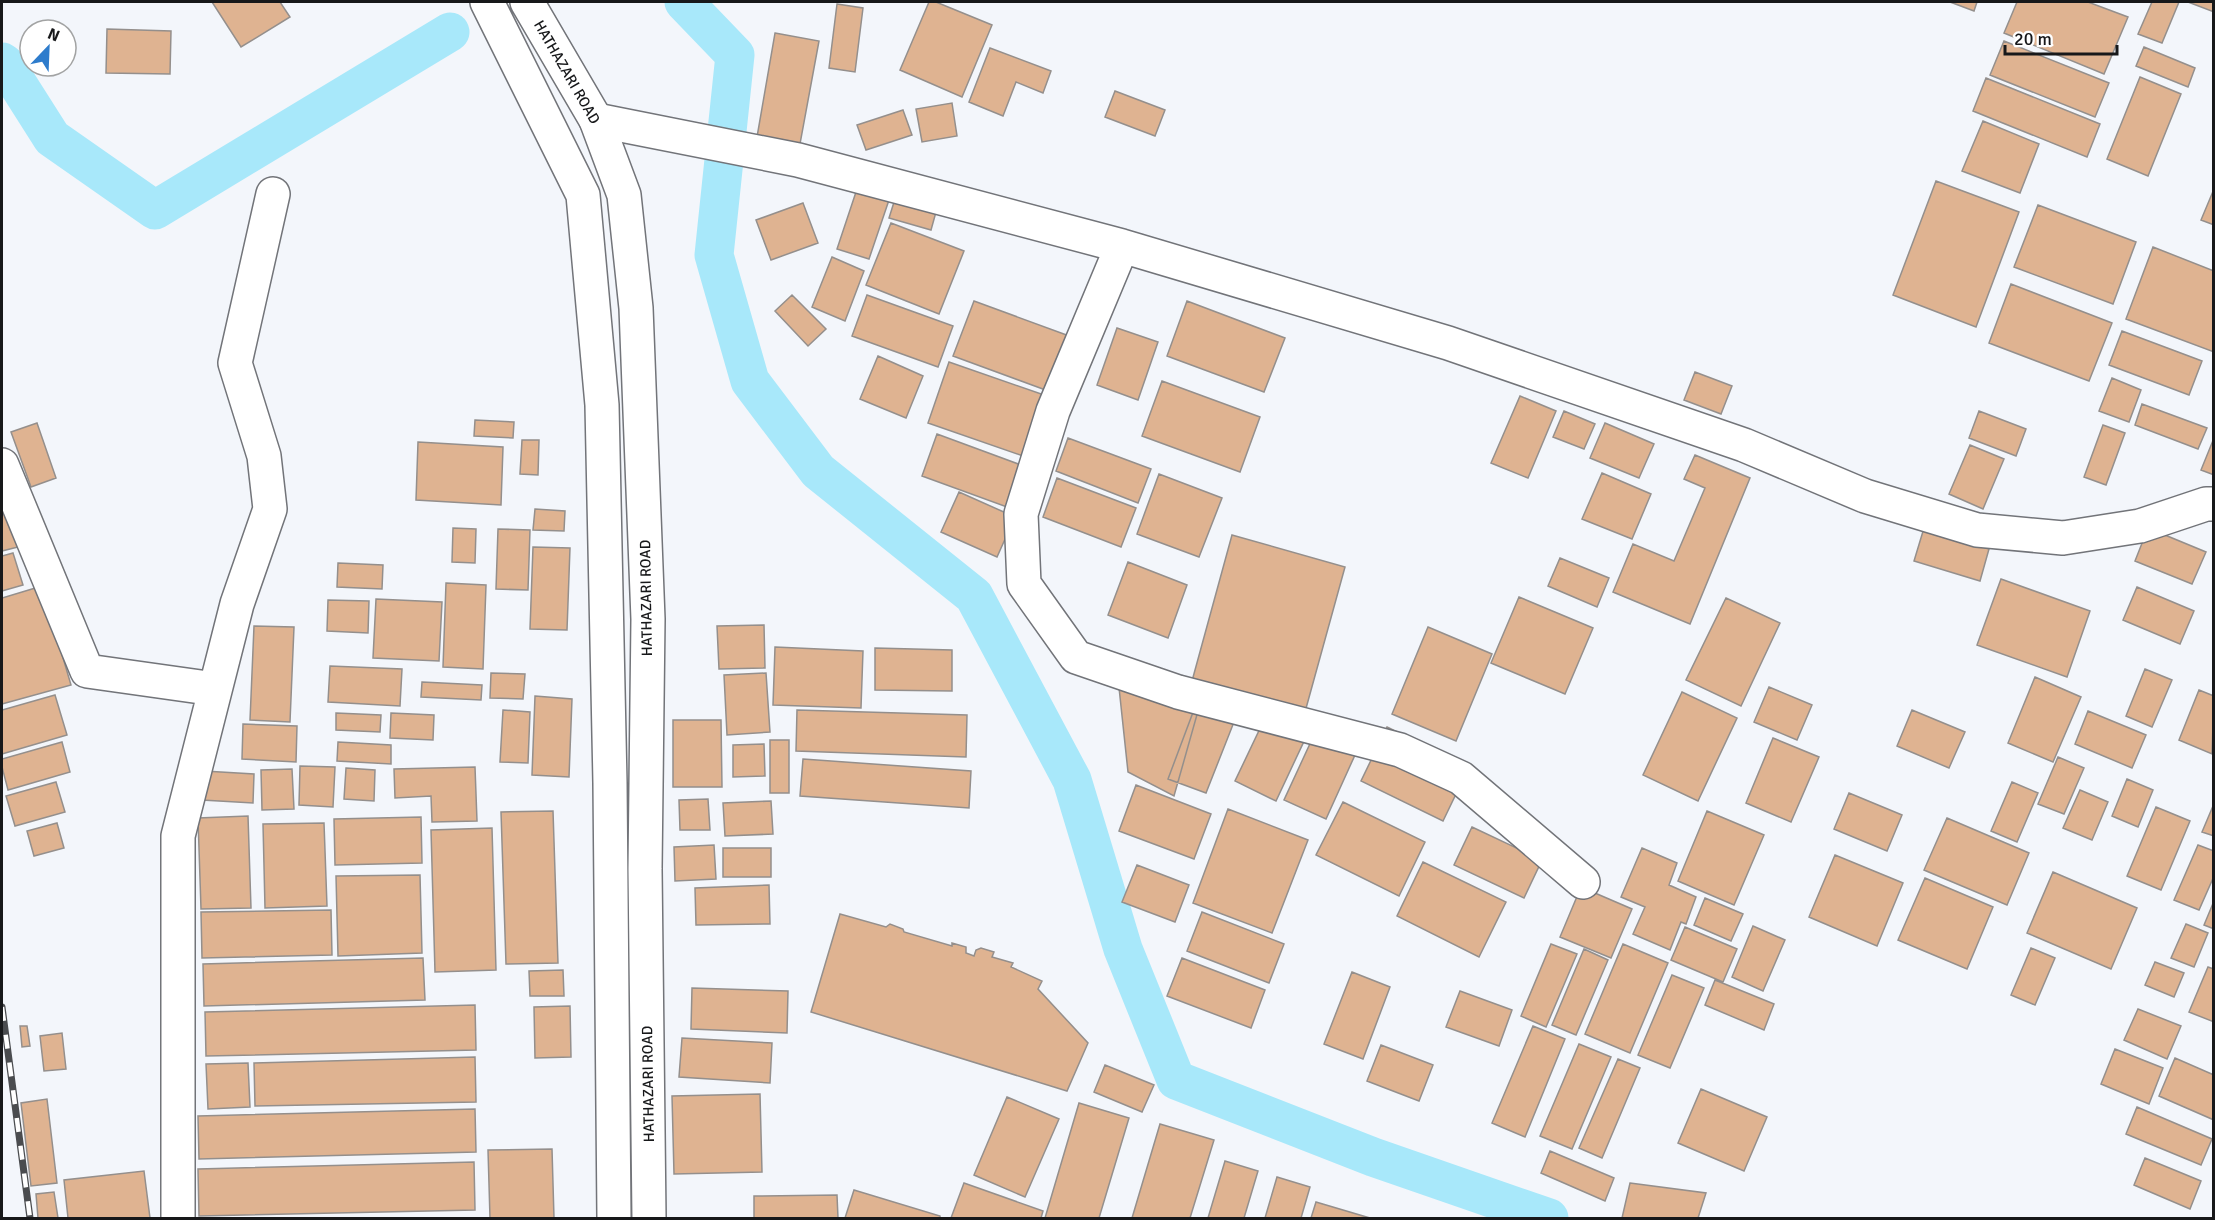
<svg xmlns="http://www.w3.org/2000/svg" width="2215" height="1220" font-family="Signika,sans-serif">
	<style>
		.lines { fill: none; stroke-linecap: round; stroke-linejoin: round }
		.canal { stroke: #a8e8fa; stroke-width: 39 }
		.building { fill: #dfb391; stroke: #948f8c; stroke-width: 1.5 }
		.minor-casing { stroke: #727479; stroke-width: 36 }
		.trunk-casing { stroke: #727479; stroke-width: 36 }
		.minor { stroke: #fff; stroke-width: 33 }
		.trunk { stroke: #fff; stroke-width: 33 }
		.rail-casing { stroke: #4a4c4f; stroke-width: 7 }
		.rail { stroke: #fff; stroke-width: 4.5; stroke-dasharray: 14; stroke-linecap: butt }
		.labels { text-anchor: middle; stroke-width: 5; stroke-linejoin: round; paint-order: stroke }
		.street-label { font-size: 15px; fill: #17181a; stroke: #fff }
	</style>
	<rect width="100%" height="100%" fill="#f3f6fb"/>
	<g class="lines">
		<path class="canal" d="M684,2l51,53 -21,200 36,126 68,90 156,125 98,184 51,169 53,131 197,77 176,61
			M2,62l3,2 47,74 103,72 295,-178"/>
	</g>
	<path class="building" d="M212,2h68l10,15 -49,30z
		M929,2h7l56,23 -30,72 -62,-27z
		M1950,2h27l-3,9z
		M2017,2h71l40,15 -24,57 -100,-41z
		M2152,2h27l-17,41 -24,-9z
		M2188,2h26v10z
		M837,4l26,4 -8,64 -26,-4z
		M107,29l64,2 -1,43 -64,-1z
		M775,33l44,8 -19,103 -43,-7z
		M2004,41l105,42 -14,34 -105,-42z
		M2144,47l51,21 -7,19 -52,-21z
		M990,48l61,23 -8,22 -27,-11 -13,34 -34,-14z
		M2140,77l41,17 -33,82 -41,-17z
		M1986,78l114,46 -13,33 -114,-46z
		M1115,91l50,19 -10,26 -50,-19z
		M952,103l5,33 -35,6 -6,-33z
		M903,110l9,25 -46,15 -9,-25z
		M1983,121l56,23 -19,49 -58,-22z
		M1936,181l83,31 -43,115 -83,-32z
		M857,189l32,11 -20,59 -32,-10z
		M2214,189v36l-13,-5z
		M895,199l41,13 -5,18 -42,-12z
		M803,203l15,40 -47,17 -15,-40z
		M2038,205l98,37 -23,62 -99,-37z
		M891,223l73,28 -25,63 -73,-29z
		M2153,247l61,24v81l-88,-33z
		M832,257l32,14 -19,50 -33,-14z
		M2011,284l101,39 -23,58 -100,-38z
		M792,295l34,34 -18,17 -33,-35z
		M867,295l86,31 -15,41 -86,-31z
		M974,301l98,36 -21,55 -98,-36z
		M1187,301l98,37 -21,54 -97,-36z
		M1117,328l41,14 -20,58 -41,-15z
		M2122,331l80,30 -13,34 -80,-30z
		M878,356l45,20 -17,42 -46,-19z
		M949,362l98,34 -21,61 -98,-34z
		M1695,372l37,14 -11,28 -37,-14z
		M2112,378l29,12 -12,32 -30,-11z
		M1162,381l98,36 -20,55 -98,-36z
		M1520,396l36,15 -28,67 -37,-15z
		M2142,404l65,24 -9,21 -63,-24z
		M1564,411l31,13 -11,25 -31,-12z
		M1979,411l47,18 -10,27 -47,-18z
		M475,420l39,2 -1,16 -39,-2z
		M37,423l19,55 -25,9 -20,-55z
		M1605,423l49,21 -15,34 -49,-20z
		M2103,425l22,8 -19,52 -22,-8z
		M937,434l95,35 -14,42 -96,-35z
		M1068,438l83,31 -13,34 -82,-32z
		M2214,438v37l-13,-5z
		M522,440h17l-1,35 -18,-1z
		M418,442l85,5 -2,58 -85,-5z
		M1970,445l34,14 -21,50 -34,-15z
		M1695,455l55,23 -60,146 -77,-32 20,-48 41,17 31,-73 -21,-9z
		M1602,473l49,21 -19,45 -50,-20z
		M1159,474l63,24 -23,59 -62,-23z
		M1057,478l79,30 -15,39 -78,-30z
		M959,492l56,25 -18,40 -56,-25z
		M2,497l20,49 -20,5z
		M535,509l30,2 -1,20 -31,-1z
		M453,528l23,1 -1,34 -23,-1z
		M1924,528l65,21 -9,32 -66,-20z
		M2148,528l58,24 -14,32 -57,-23z
		M498,529l32,1 -2,60 -32,-1z
		M1232,535l113,32 -40,145 -113,-31z
		M533,547l37,1 -3,82 -37,-1z
		M13,553l10,32 -21,6v-35z
		M1560,558l49,20 -12,29 -49,-21z
		M1128,562l59,23 -19,53 -60,-23z
		M338,563l45,2 -1,24 -45,-2z
		M2001,579l89,32 -23,66 -90,-32z
		M446,583l40,2 -3,84 -40,-2z
		M42,586l29,99 -69,19v-106z
		M2137,587l57,24 -14,33 -57,-24z
		M1519,597l74,31 -28,66 -74,-31z
		M1726,598l54,25 -39,83 -55,-26z
		M376,599l66,3 -3,59 -66,-3z
		M328,600l41,1 -1,32 -41,-2z
		M764,625l1,43 -46,1 -2,-43z
		M254,626l40,1 -4,95 -40,-2z
		M1428,627l64,27 -36,87 -64,-27z
		M775,647l88,4 -2,57 -88,-3z
		M875,648l77,2v41l-77,-1z
		M330,666l72,3 -2,37 -72,-4z
		M2145,669l27,11 -20,47 -26,-11z
		M491,673l34,1 -2,25 -33,-1z
		M766,673l4,59 -43,3 -3,-60z
		M2035,677l46,20 -28,65 -45,-19z
		M1118,678l82,26 -26,92 -46,-24z
		M422,682l60,3 -1,15 -60,-3z
		M1769,687l43,18 -15,35 -43,-18z
		M2199,690l15,6 -2,58 -33,-14z
		M1682,692l55,26 -39,83 -55,-26z
		M55,695l12,40 -65,19v-44z
		M535,696l37,3 -3,78 -37,-2z
		M1195,707l39,15 -28,71 -38,-14z
		M503,710l27,2 -2,51 -28,-1z
		M797,710l170,5 -1,42 -170,-6z
		M1912,710l53,22 -16,36 -52,-22z
		M2088,711l58,24 -14,33 -57,-24z
		M336,713l45,2 -1,17 -44,-2z
		M391,713l43,2 -1,25 -43,-2z
		M1265,718l41,19 -30,64 -41,-20z
		M673,720h48l1,67h-49z
		M243,724l54,2 -1,36 -54,-3z
		M1387,727l82,40 -26,54 -82,-40z
		M1314,735l41,20 -29,64 -42,-19z
		M1773,738l46,19 -28,65 -45,-19z
		M770,740h19v53h-19z
		M62,742l8,30 -62,18 -6,-23v-8z
		M338,742l53,3v19l-54,-3z
		M764,744l1,32 -32,1v-32z
		M2058,757l26,11 -20,46 -26,-10z
		M803,759l168,12 -2,37 -169,-12z
		M300,766l35,1 -2,40 -34,-2z
		M475,767l2,54 -45,1 -1,-26 -36,2 -1,-29z
		M346,768l29,2 -1,31 -30,-2z
		M292,769l2,40 -32,1 -1,-40z
		M204,771l50,3 -1,29 -51,-3z
		M2127,779l26,11 -15,37 -26,-11z
		M56,782l9,30 -50,14 -9,-30z
		M2012,782l26,11 -21,49 -26,-11z
		M1136,785l75,29 -17,45 -75,-28z
		M2080,790l28,12 -16,38 -29,-12z
		M1849,793l53,22 -15,36 -53,-22z
		M708,799l2,31h-30l-1,-30z
		M771,801l2,33 -48,2 -2,-33z
		M1343,802l82,40 -26,54 -83,-41z
		M2213,806h1v30l-12,-4z
		M2156,807l34,14 -29,69 -34,-14z
		M1228,809l80,31 -36,93 -79,-30z
		M553,811l5,152 -52,1 -5,-152z
		M1707,811l57,24 -30,70 -56,-24z
		M248,816l3,92 -50,1 -3,-91z
		M421,817l1,46 -87,2 -1,-46z
		M1947,818l82,35 -22,52 -83,-35z
		M57,823l7,25 -30,8 -7,-25z
		M324,823l3,83 -62,2 -2,-84z
		M1472,827l70,33 -18,38 -70,-33z
		M492,828l4,142 -61,2 -4,-142z
		M714,845l2,34 -41,2 -1,-34z
		M2198,845l16,6v25l-15,34 -25,-10z
		M723,848h48v29h-48z
		M1642,848l35,15 -8,22 27,12 -10,27 -5,-2 -11,28 -37,-16 12,-27 -24,-10z
		M1835,855l68,28 -26,63 -68,-29z
		M1423,862l83,40 -27,55 -82,-41z
		M1137,865l52,20 -14,37 -53,-20z
		M2053,872l84,36 -26,61 -84,-36z
		M420,875l2,78 -84,3 -2,-80z
		M1925,878l68,29 -26,62 -69,-29z
		M769,885l1,39 -74,1 -1,-37z
		M1581,887l51,22 -21,49 -51,-21z
		M1705,898l38,16 -12,27 -37,-16z
		M2214,901v28l-10,-4z
		M331,910l1,45 -130,3 -1,-46z
		M1202,912l82,32 -15,39 -82,-32z
		M840,914l46,13 4,-3 13,5 1,3 48,14v-3l14,4v6l8,3 2,-6 5,-2 13,4 -2,5 21,6 -2,4 31,14 -4,8 50,54 -21,48 -256,-79z
		M2186,924l22,9 -14,34 -23,-9z
		M1753,926l32,14 -22,51 -31,-14z
		M1685,927l52,22 -14,33 -52,-22z
		M1551,944l26,10 -31,73 -25,-11z
		M1623,944l45,19 -38,90 -45,-19z
		M2031,948l24,10 -20,47 -24,-10z
		M1584,949l24,11 -32,75 -24,-10z
		M423,958l2,42 -221,6 -1,-42z
		M1182,958l83,32 -14,38 -84,-32z
		M2155,962l29,11 -10,24 -29,-12z
		M2208,967l6,2v53l-25,-10z
		M563,970l1,26h-34l-1,-25z
		M1352,972l38,15 -27,72 -39,-15z
		M1672,975l32,13 -34,80 -32,-13z
		M1715,980l59,24 -10,26 -59,-25z
		M692,988l96,3 -1,42 -96,-4z
		M1460,991l52,19 -13,36 -53,-19z
		M475,1005l1,45 -270,6 -1,-44z
		M570,1006l1,51 -36,1 -1,-51z
		M2138,1009l43,17 -14,33 -43,-19z
		M20,1026h7l3,20 -8,1z
		M1533,1026l32,13 -40,98 -33,-14z
		M62,1033l4,36 -22,2 -4,-35z
		M682,1038l90,5 -2,40 -91,-6z
		M1579,1044l32,13 -39,92 -32,-13z
		M1381,1045l52,20 -14,36 -52,-20z
		M2115,1049l48,19 -14,36 -48,-20z
		M475,1057l1,45 -221,4 -1,-43z
		M2175,1058l39,17v45l-55,-24z
		M1618,1059l22,9 -38,90 -23,-10z
		M248,1063l2,44 -42,2 -2,-45z
		M1105,1065l49,20 -12,27 -48,-20z
		M1701,1089l66,28 -23,54 -66,-28z
		M760,1094l2,78 -88,2 -2,-78z
		M1007,1097l52,22 -34,78 -51,-22z
		M47,1099l10,84 -26,3 -10,-83z
		M1079,1103l50,15 -30,100h-54z
		M2137,1107l75,32 -11,26 -75,-31z
		M475,1109l1,43 -277,7 -1,-43z
		M1160,1124l54,16 -24,78h-58z
		M552,1149l2,69h-64l-2,-68z
		M1550,1151l64,27 -9,23 -64,-28z
		M2145,1158l56,23 -11,28 -56,-24z
		M1225,1161l33,10 -14,47h-36z
		M474,1162l1,48 -276,6 -1,-47z
		M144,1171l6,47h-82l-4,-38z
		M1277,1177l33,10 -9,31h-36z
		M964,1183l79,28 -2,7h-90z
		M1630,1183l76,10 -8,25h-76z
		M854,1190l86,26v2h-95z
		M54,1192l4,26h-20l-2,-24z
		M837,1195l1,23h-84v-22z
		M1316,1202l54,16h-59z"/>
	<g class="lines">
		<g class="minor-casing">
			<path id="minor" d="M596,120l202,40 324,86 326,97 296,102 121,51 112,34 86,8 77,-12 66,-22h8
				M1122,246l-69,165 -32,103 3,70 52,73 102,35 222,58 61,28 122,104
				M2,465l85,206 128,18
				M178,1218v-382l59,-232 33,-95 -6,-53 -29,-93 38,-169"/>
		</g>
		<g class="trunk-casing">
			<path id="trunk" d="M487,2l96,193 19,210 8,378 4,435
				M527,2l69,118 28,75 12,113 12,311 -3,250 4,349"/>
		</g>
		<use href="#minor" class="minor"/>
		<use href="#trunk" class="trunk"/>
		<g class="rail-casing">
			<path id="rail" d="M2,1007l28,211"/>
		</g>
		<use href="#rail" class="rail"/>
	</g>
	<g class="labels">
		<g class="street-label">
			<text transform="translate(567 72) rotate(60)" y="5">HATHAZARI ROAD</text>
			<text transform="translate(646 598) rotate(-91)" y="5">HATHAZARI ROAD</text>
			<text transform="translate(648 1084) rotate(-91)" y="5">HATHAZARI ROAD</text>
		</g>
	</g>
	<rect width="2215" height="1220" fill="none" stroke="#17181a" stroke-width="6"/>
	<g transform="translate(48 48) rotate(23)"><circle r="28" fill="#ffffff" stroke="#a2a3a3" stroke-width="1.5"/>
	<path d="M0-4.5L10 22L0 15L-10 22Z" fill="#2e7ccc"/>
	<text y="-9" font-size="16" font-weight="bold" text-anchor="middle" fill="#17181a">N</text>
	</g>
	<path d="M2005 45v9h112v-9" fill="none" stroke="#17181a" stroke-width="3"/>
	<text x="2014" y="45" font-size="18" fill="#17181a" stroke="#ffffff" stroke-width="4.5" paint-order="stroke">20 m</text>
</svg>
